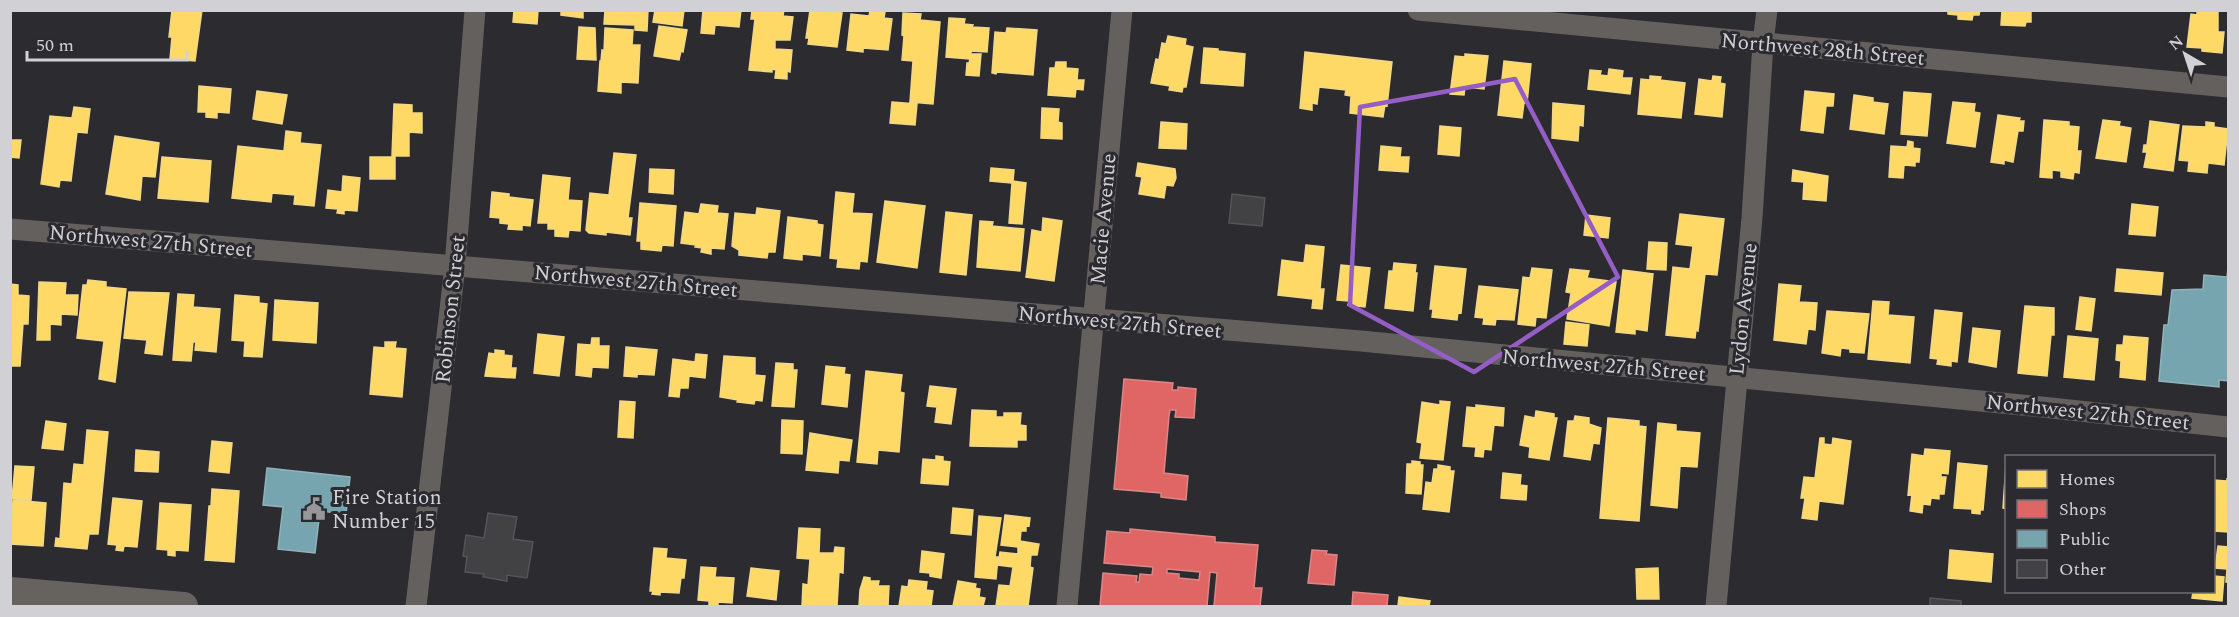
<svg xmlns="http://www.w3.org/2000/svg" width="2239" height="617" font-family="Spectral,serif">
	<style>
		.homes { fill: #ffd966; stroke: #f1d787; stroke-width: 1.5 }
		.shops { fill: #e06666; stroke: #dc8687; stroke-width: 1.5; fill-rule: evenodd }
		.public { fill: #76a5af; stroke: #91b2ba; stroke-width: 1.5 }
		.building { fill: #424245; stroke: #555458; stroke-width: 1.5 }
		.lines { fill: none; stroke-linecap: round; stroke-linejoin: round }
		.street { stroke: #63605d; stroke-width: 21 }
		.secondary { stroke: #66625f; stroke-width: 28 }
		.marked { fill: none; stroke: #955ec6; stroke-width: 4.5; stroke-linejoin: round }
		.labels { text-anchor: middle; stroke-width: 6; stroke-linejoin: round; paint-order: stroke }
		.street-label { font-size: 21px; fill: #d1d1d5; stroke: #2b2a30 }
		.poi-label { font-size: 21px; fill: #d1d1d5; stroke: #2b2a30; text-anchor: start }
	</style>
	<rect width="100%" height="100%" fill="#2c2b2f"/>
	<path class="homes" d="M172,10h30l-7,51 -25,-2 2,-22h-3z
		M514,10h37l-13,1 -1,13 -24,-2z
		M561,10h22v8l-22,-3z
		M605,10h43l-1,21 -12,-1v-5l-31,-1z
		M655,10h29l-2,16 -29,-4z
		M703,10h38l-2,17 -24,-2 -1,9 -13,-1z
		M752,10h32l-1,6 10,1 -3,23h-15v9l17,1 -2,22 -3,-1v8l-12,-1 1,-8 -4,-1v3l-23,-2 6,-51h-4z
		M810,10l32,3 -5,34 -29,-3 1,-6h-3z
		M1948,10h32l-1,5h-6l-1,5 -14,-1v-4l-10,-1z
		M2002,10h29v12h-5l-1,4 -24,-1z
		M2197,10h21v22h6l-2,21 -20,-2v-3l-15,-1 4,-33 6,1z
		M870,11l15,1 -1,6 8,1 -4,31 -25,-2v4l-16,-2 4,-36 18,2z
		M903,13l18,1 -1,6 20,2 -7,82 -23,-2 3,-41 -11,-1 2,-24 -2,-1z
		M949,18l16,1 -1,5 9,1 -1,2 17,1 -2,24 -16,-1v3h10l-2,22 -13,-1 1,-12h2l1,-4 -24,-2z
		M659,26l28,4 -4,22 -2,-1 -2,9 -25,-4z
		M579,27l16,1 1,32 -19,-1z
		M605,28l28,2 -1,15h8l-2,38 -17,-1v11l-23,-2 2,-30h1l1,-11 2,1z
		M1007,28l30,2 -4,45 -36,-3 -1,2 -4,-1 3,-41 11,1z
		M1168,36l18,3 -1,6 8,2 -7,40h-3l-1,5 -13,-2 1,-4 -19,-3 5,-24 3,1 3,-17 4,1z
		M1204,48l14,1v2l27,3 -2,32 -42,-3z
		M1305,52l87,10 -5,44 -2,-1 -2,12 -33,-4 1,-17 -6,-1 1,-5 -27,-3 -2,17 -5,-1v7l-12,-2z
		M1465,54l23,2 -4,33 -19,-2 -1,8 -14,-1 5,-38 10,1z
		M1504,61l27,3 -4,39h-3l-2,15 -24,-3z
		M1056,62h10v6l12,1 -1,11h7l-1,10 -7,-1 -1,8 -27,-2 2,-27h5z
		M1609,69l14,2 -1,7h10l-2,16 -42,-5 2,-19 11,1 -1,4 8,1z
		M1650,76l11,1 -1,3 25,3 -4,35 -43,-4 3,-35 9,1z
		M1713,76l8,1 -1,6 5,1 -3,33 -27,-3 4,-35 13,2z
		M199,86l32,3 -2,24 -12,-1v6l-11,-1v-5h-8z
		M257,91l30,4 -5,29 -29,-5z
		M1805,91l29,3 -1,12h-7l-3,27 -22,-3z
		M1904,92l27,2 -4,42 -26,-2z
		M1854,95l19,3v4l15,2 -4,30 -34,-5z
		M892,102l25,2 -2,21 -25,-2z
		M1953,102l22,2 -1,8 6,1 -5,34 -28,-4z
		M1553,103l31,3 -1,20 -4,-1 -1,16 -26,-3z
		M394,104l18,1v8h10v20l-13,-1v24h-17z
		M74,107l16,2 -3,24 -10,-1 -6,49 -11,-1 -1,7 -18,-3 9,-68 22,2z
		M1042,108l17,1 -1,13 4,1v16l-21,-1z
		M1998,115l22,3 -1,3h5l-1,10h-5l-5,31 -9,-2v4l-13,-2z
		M2044,120l25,2v4l10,1 -2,24h4l-2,22 -5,-1 -1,7 -12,-2v-6l-9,-1v8l-12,-1z
		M2103,120l17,2 -1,4 12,2 -5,34 -30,-4z
		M2150,121l29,4 -6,46 -29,-4 3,-15h-4l1,-7h3z
		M1161,122l26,2 -1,25 -27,-1z
		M2206,122l8,1v4l14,2 -4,36 -16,-2 -1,10 -19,-2 1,-10 -10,-1 4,-34 23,1z
		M1440,126l21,2 -2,28 -21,-2z
		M286,131l15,2 -1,10 21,2 -7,61 -20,-2 1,-9 -23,-2 -1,9 -39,-4 6,-52 46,5z
		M115,136l44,7 -4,34 -13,-1 -2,24 -34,-6z
		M10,140h11l-2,18 -9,-1z
		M1908,141l5,1v6l7,1 -1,13h-4v4l-11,-1 -1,13 -14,-1 2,-31 16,1z
		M1381,146l20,2 -1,9h9l-1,15 -29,-2z
		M614,153l22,2 -8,63h4l-2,17 -24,-3v3l-17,-2 -3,-3 4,-37 19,2z
		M162,157l49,4 -3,41 -50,-4z
		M370,157h25v22h-25z
		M1138,163l37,6 1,9 -3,8 -7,-1 -2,13 -25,-4 3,-17 -6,-1z
		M991,168l23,2 -1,11 13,2 -4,41 -13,-1 3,-40 -22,-2z
		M650,169l24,1 -1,24 -24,-2z
		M1793,170l35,6 -2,25 -23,-2 1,-17 -12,-1z
		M543,175l27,3 -2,22 14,1 -2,30 -11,-1 -1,7 -13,-1v-7h-7v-6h-10z
		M343,176l17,2 -3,33 -13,-1v4l-7,-1 1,-4 -12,-1 2,-18 14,2z
		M492,192l17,2v3l24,3 -3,26 -8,-1v5l-14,-1 1,-5 -9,-1v-5l-10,-1z
		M836,192l18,2 -2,19 20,1 -5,48 -7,-1 -1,8 -22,-2 1,-8 -8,-1z
		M885,201l40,5 -8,62 -40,-6z
		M640,203l36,3 -3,40 -11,-1 -1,6 -20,-2v-8h-4z
		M701,204l17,2 -1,7 11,1 -4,35 -13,-1v6l-10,-2 1,-4 -7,-1 1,-2 -15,-2 4,-31 14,2z
		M2132,204l26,3 -3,29 -26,-2z
		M757,208l23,3 -5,41h-7l-1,6 -28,-3v-5l-7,-4 3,-33 21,2z
		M946,212l26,3 -6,60 -26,-3z
		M1680,214l44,5 -7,56 -12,-1 -7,57 -2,-1 -1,8 -29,-3 7,-68 17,2 3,-23 -17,-2z
		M1586,215l24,3 -2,20 -24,-3z
		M788,217l29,4v3l6,1 -3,31 -18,-2v6l-18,-2z
		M1043,218l19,3 -8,60 -28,-4 6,-47 10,2z
		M980,221l13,1 -1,4 32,3 -4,42 -43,-4z
		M1649,242l18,1 -1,27 -19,-1z
		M1306,245l18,2 -4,42h4l-2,20 -10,-1 1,-9 -35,-4 4,-35 22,3z
		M1394,263l22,2 -1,8h2l-4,38 -28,-3 4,-37h4z
		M1341,265l29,3 -5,39 -17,-2 1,-4 -12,-1z
		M1435,266l31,3 -5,44 -3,-1 -1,8 -25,-3 1,-8h-3z
		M1532,268l20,2 -6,48 -10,-1 -1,9 -17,-2 5,-47 7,1z
		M1570,269l19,2 -2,7 29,4 -7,44 -42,-7 4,-26 -5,-1z
		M2117,269l46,4 -2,22 -46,-4z
		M1623,270l30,4 -6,57 -12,-2v5l-19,-2z
		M88,280l18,2v5l20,2 -11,93 -16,-3 5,-38 -27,-3 6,-53h4z
		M39,282l27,1 -1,12h13l-1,20 -16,-1v11l-11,-1v16h-13z
		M10,284l8,1v10l11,1 -1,28h-5l-3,42h-10z
		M1779,284l22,2 -2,16 18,1 -2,27 -7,-1 -2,15 -32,-4z
		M1479,286l39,4 -4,30 -18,-1 -1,6 -12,-1 1,-6 -9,-1z
		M129,292l40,1 -7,62 -17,-2 2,-13 -23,-2z
		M178,294l16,1 -1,12 27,2 -4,43 -21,-2 1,-8h-3l-2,19 -18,-1z
		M235,295l24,2v6l8,1 -5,53 -18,-1 1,-15 -13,-1z
		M2080,297l15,2 -4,32 -15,-2z
		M275,300l43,3 -2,40 -43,-3z
		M1873,301l16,1 -1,13 26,2 -4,46 -42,-4z
		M2025,306l29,2v27h-3l-4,41 -29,-3z
		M1935,310l27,3 -5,49 -6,-1v5l-14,-2 1,-5 -8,-1z
		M1827,311l42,3 -5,39 -14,-1v-3l-9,-1 -1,8 -18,-3z
		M1566,322l23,3 -2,21 -23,-2z
		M1973,328l27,3 -4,36 -27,-5z
		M538,334l26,3 -5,39 -25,-3z
		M2068,336l30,3 -4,41 -30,-3z
		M2124,336l24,2 -3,42 -25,-3 1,-16 -5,-1 1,-15h6z
		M592,338h7v8h10l-1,22 -16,-1 -1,10 -15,-2 2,-31 13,1z
		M385,342h11l-1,6 11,1 -4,48 -32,-3 4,-47 11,1z
		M626,347l31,3 -3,25 -17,-1v3l-13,-1z
		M495,350l9,1v4l8,1 -1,12h5l-1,10 -30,-2 4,-23 6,1z
		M696,354l11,1 -2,23 -16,-2 -1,12h-8l-1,9 -10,-1 4,-37 22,3z
		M724,356l31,2v17l10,1 -3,25 -7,-1 -1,4 -17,-2 1,-2 -18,-3z
		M776,363l17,1v6h4l-3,37 -22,-1z
		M826,366l19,2 -1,6 6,1 -3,32 -25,-3z
		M866,371l36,4 -2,17 4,1 -5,59 -21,-2 -1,14 -20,-2z
		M930,386l26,3 -5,35 -16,-2 2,-15 -10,-1z
		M620,401l15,1 -2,36 -15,-1z
		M1440,401l10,1 -7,58 -23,-2 2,-15 -5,-1 5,-40 18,3z
		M1476,405l28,3 -1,18 -9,-1 -3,25 -7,-1 -1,8 -8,-1 1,-9 -13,-1 4,-39 9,1z
		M972,410l24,1v6h8v-4h17l-1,12 6,1v14h-9v7l-47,-1z
		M1536,411l18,3v4h3l-8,42 -20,-3 1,-10 -10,-2 5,-29 10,2z
		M1575,416l14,2v6l12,4 -2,16 -6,-1 -3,17 -26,-4 4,-35h6z
		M1608,418l31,3v5l7,1 -7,94 -39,-3z
		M782,420l21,1 -1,33 -21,-1z
		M46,421l20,3 -3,26 -21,-2z
		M1658,423l18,2v6l24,2 -3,34 -17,-1 -3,42 -26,-3z
		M87,430l21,2 -10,102h-9l-2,15 -32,-3 1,-8 4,1 4,-56 8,1 2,-20 10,1z
		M810,433l42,7 -3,21 -10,-1 -1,13 -32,-3z
		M1820,438h4v6l8,1 1,-7 18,3 -8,63 -24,-3 -2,19 -15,-2 3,-20h-4l3,-21 11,1z
		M212,441l20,2 -3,30 -20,-2z
		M1925,449l25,2 -2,23 -7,-1v4h5l-2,17h-5v5l-8,-1 -1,7 -7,-1 -1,9 -12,-2 2,-17 -4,1 4,-41 12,2z
		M136,450l23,2 -1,20 -23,-1z
		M936,456l7,1v4l7,1 -2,23 -27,-2 2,-24 13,1z
		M1412,461l8,1v3h3l-2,29 -15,-1 1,-29h5z
		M1958,463l29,3 -4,44h-3v4l-8,-1v-4l-18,-1z
		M2006,464v45l-3,-1z
		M1438,465l12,2v4h4l-5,41 -26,-3 3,-27 6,1 2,-14h4z
		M15,466l19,1 -3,33 -19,-1z
		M1503,473l18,2 -1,10 7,1 -1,14 -25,-2z
		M2227,478l1,54 -14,-1v-51l13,1z
		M212,489l27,2 -5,71 -29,-2 4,-54h2z
		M113,498l29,3 -5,46 -13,-1 -1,5 -7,-1 1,-5 -9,-1z
		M13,500l33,3 -3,43 -33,-2z
		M160,503l31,2 -3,46 -13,-1v6l-7,-1v-5l-11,-1z
		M953,508l20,2 -2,25 -20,-2z
		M1005,515l25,3 -1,8 -3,-1v6h-5l-1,10 19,3 -2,11h-6l-1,12 3,1 -5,38h-32l3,-21 11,1 3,-19 -15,-2 2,-13 18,2v-7l-17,-2z
		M979,516l22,2 -6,39h3l-2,22 -21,-2z
		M799,528l21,1 -1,24h15l1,-6 9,1 -1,25 -4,-1 -2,34h-35l1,-22 5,1 2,-26 -13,-1z
		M2218,546l10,1v35h-2l1,-13 -12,-1z
		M654,548l13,1 -1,9 20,2 -2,18h-3l-2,15 -19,-1v3l-8,-1 1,-3h-3z
		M1950,550l43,4 -2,28 -43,-4z
		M922,551l22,3 -3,24 -11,-2v-3l-10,-1z
		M701,567l15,1 -1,9 19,1 -2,25 -14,-1v4h-9v-5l-11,-1z
		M751,568l28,3 -3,29 -29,-4z
		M1658,568l1,31h-22l-1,-30z
		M2214,576l10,1 -2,24 -30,-3 1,-6h21z
		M864,577l6,1v3h9l-1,5h11l-1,20h-29l1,-16z
		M909,580l18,2 -1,8 7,1 -2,15h-32l3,-20 6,1z
		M958,581l18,3 -1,4 5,1 -1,8 6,1 -2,8h-30z
		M1399,597l31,4 -1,5h-31z"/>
	<path class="shops" d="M1124,379l49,4 -1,7h6v-3l18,2 -2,29 -19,-1 1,-7h-6l-1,6 -5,57 24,3 -2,24 -25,-3v-4l-47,-4z
		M1130,529l85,8v5l43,3 -4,43h8l-2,18h-46l3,-33 -7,-1 -3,34h-107l3,-33 34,3 -1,6h3l1,-8 12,1 1,-8 -49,-4 3,-32 23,2zM1167,569l33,3 -1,8 -20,-2v-4l-12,-1z
		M1312,550l15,1 -1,3 11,1 -3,30 -26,-2z
		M1353,592l35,3 -1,11h-35z"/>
	<path class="public" d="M2228,268v113l-9,-1v7l-60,-6 5,-56h4l4,-35 31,-1 1,-14 23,2z
		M267,468l83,9 -4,37 -26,-3 -5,42 -37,-4 5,-42 -20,-2z"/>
	<path class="building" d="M1232,194l33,4 -3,28 -33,-3z
		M488,513l29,4 -4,22 20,3 -6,36 -20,-3v6l-24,-4 1,-3 -19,-2 2,-15 -4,-1 3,-21 18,3z
		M1930,598l31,3v5h-31z"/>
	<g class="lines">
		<path class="street" d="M1418,10l810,77
			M10,229l1351,112 671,65 196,21
			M416,606l39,-340 20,-256
			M1067,606l55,-596
			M1716,606l36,-388 11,-175 4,-33"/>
		<path class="secondary" d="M10,591l174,15"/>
	</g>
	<path class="marked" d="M1515,79l103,198 -144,95 -124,-67 10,-198z"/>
	<defs>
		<g id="civic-bare" transform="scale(1.8)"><path d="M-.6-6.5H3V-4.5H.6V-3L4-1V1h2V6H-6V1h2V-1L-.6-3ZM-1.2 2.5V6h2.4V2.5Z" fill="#97979b" stroke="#2b2a30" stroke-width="2.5" paint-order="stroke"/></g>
	</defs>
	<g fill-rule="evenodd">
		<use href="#civic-bare" x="314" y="509"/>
	</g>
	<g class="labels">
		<g class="street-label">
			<text transform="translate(1823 49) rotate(5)" y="7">Northwest 28th Street</text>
			<text transform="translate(1103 219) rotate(-85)" y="7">Macie Avenue</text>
			<text transform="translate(151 241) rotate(5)" y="7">Northwest 27th Street</text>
			<text transform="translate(636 281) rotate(5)" y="7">Northwest 27th Street</text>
			<text transform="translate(450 309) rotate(-84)" y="7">Robinson Street</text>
			<text transform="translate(1743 309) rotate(-84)" y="7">Lydon Avenue</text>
			<text transform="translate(1120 322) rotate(5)" y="7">Northwest 27th Street</text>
			<text transform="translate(1604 365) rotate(5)" y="7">Northwest 27th Street</text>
			<text transform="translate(2088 412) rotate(6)" y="7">Northwest 27th Street</text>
		</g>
		<g class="poi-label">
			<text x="332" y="504">Fire Station<tspan x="332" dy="24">Number 15</tspan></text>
		</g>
	</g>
	<rect width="2239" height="617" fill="none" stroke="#d1d1d5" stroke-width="24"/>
	<rect x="2005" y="455" width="210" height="138" fill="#2b2a30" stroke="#6d6d72" stroke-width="1.5"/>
	<rect x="2017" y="470" width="30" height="18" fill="#ffd966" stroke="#6d6d72" stroke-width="1.5"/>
	<text x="2059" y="485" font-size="18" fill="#d1d1d5">Homes</text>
	<rect x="2017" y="500" width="30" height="18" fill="#e06666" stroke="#6d6d72" stroke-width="1.5"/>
	<text x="2059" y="515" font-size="18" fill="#d1d1d5">Shops</text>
	<rect x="2017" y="530" width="30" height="18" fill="#76a5af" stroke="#6d6d72" stroke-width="1.5"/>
	<text x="2059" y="545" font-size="18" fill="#d1d1d5">Public</text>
	<rect x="2017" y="560" width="30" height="18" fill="#424245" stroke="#6d6d72" stroke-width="1.5"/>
	<text x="2059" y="575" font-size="18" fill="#d1d1d5">Other</text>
	<g transform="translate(2185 54) rotate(321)" stroke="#2b2a30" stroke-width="4.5" paint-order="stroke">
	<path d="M0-4.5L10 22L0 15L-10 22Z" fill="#d1d1d5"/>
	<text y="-9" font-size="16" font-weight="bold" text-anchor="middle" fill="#d1d1d5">N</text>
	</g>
	<path d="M27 51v9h160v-9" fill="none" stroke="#d1d1d5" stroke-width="3"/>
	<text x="36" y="51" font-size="18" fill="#d1d1d5" stroke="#2b2a30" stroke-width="4.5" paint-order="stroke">50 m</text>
</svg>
